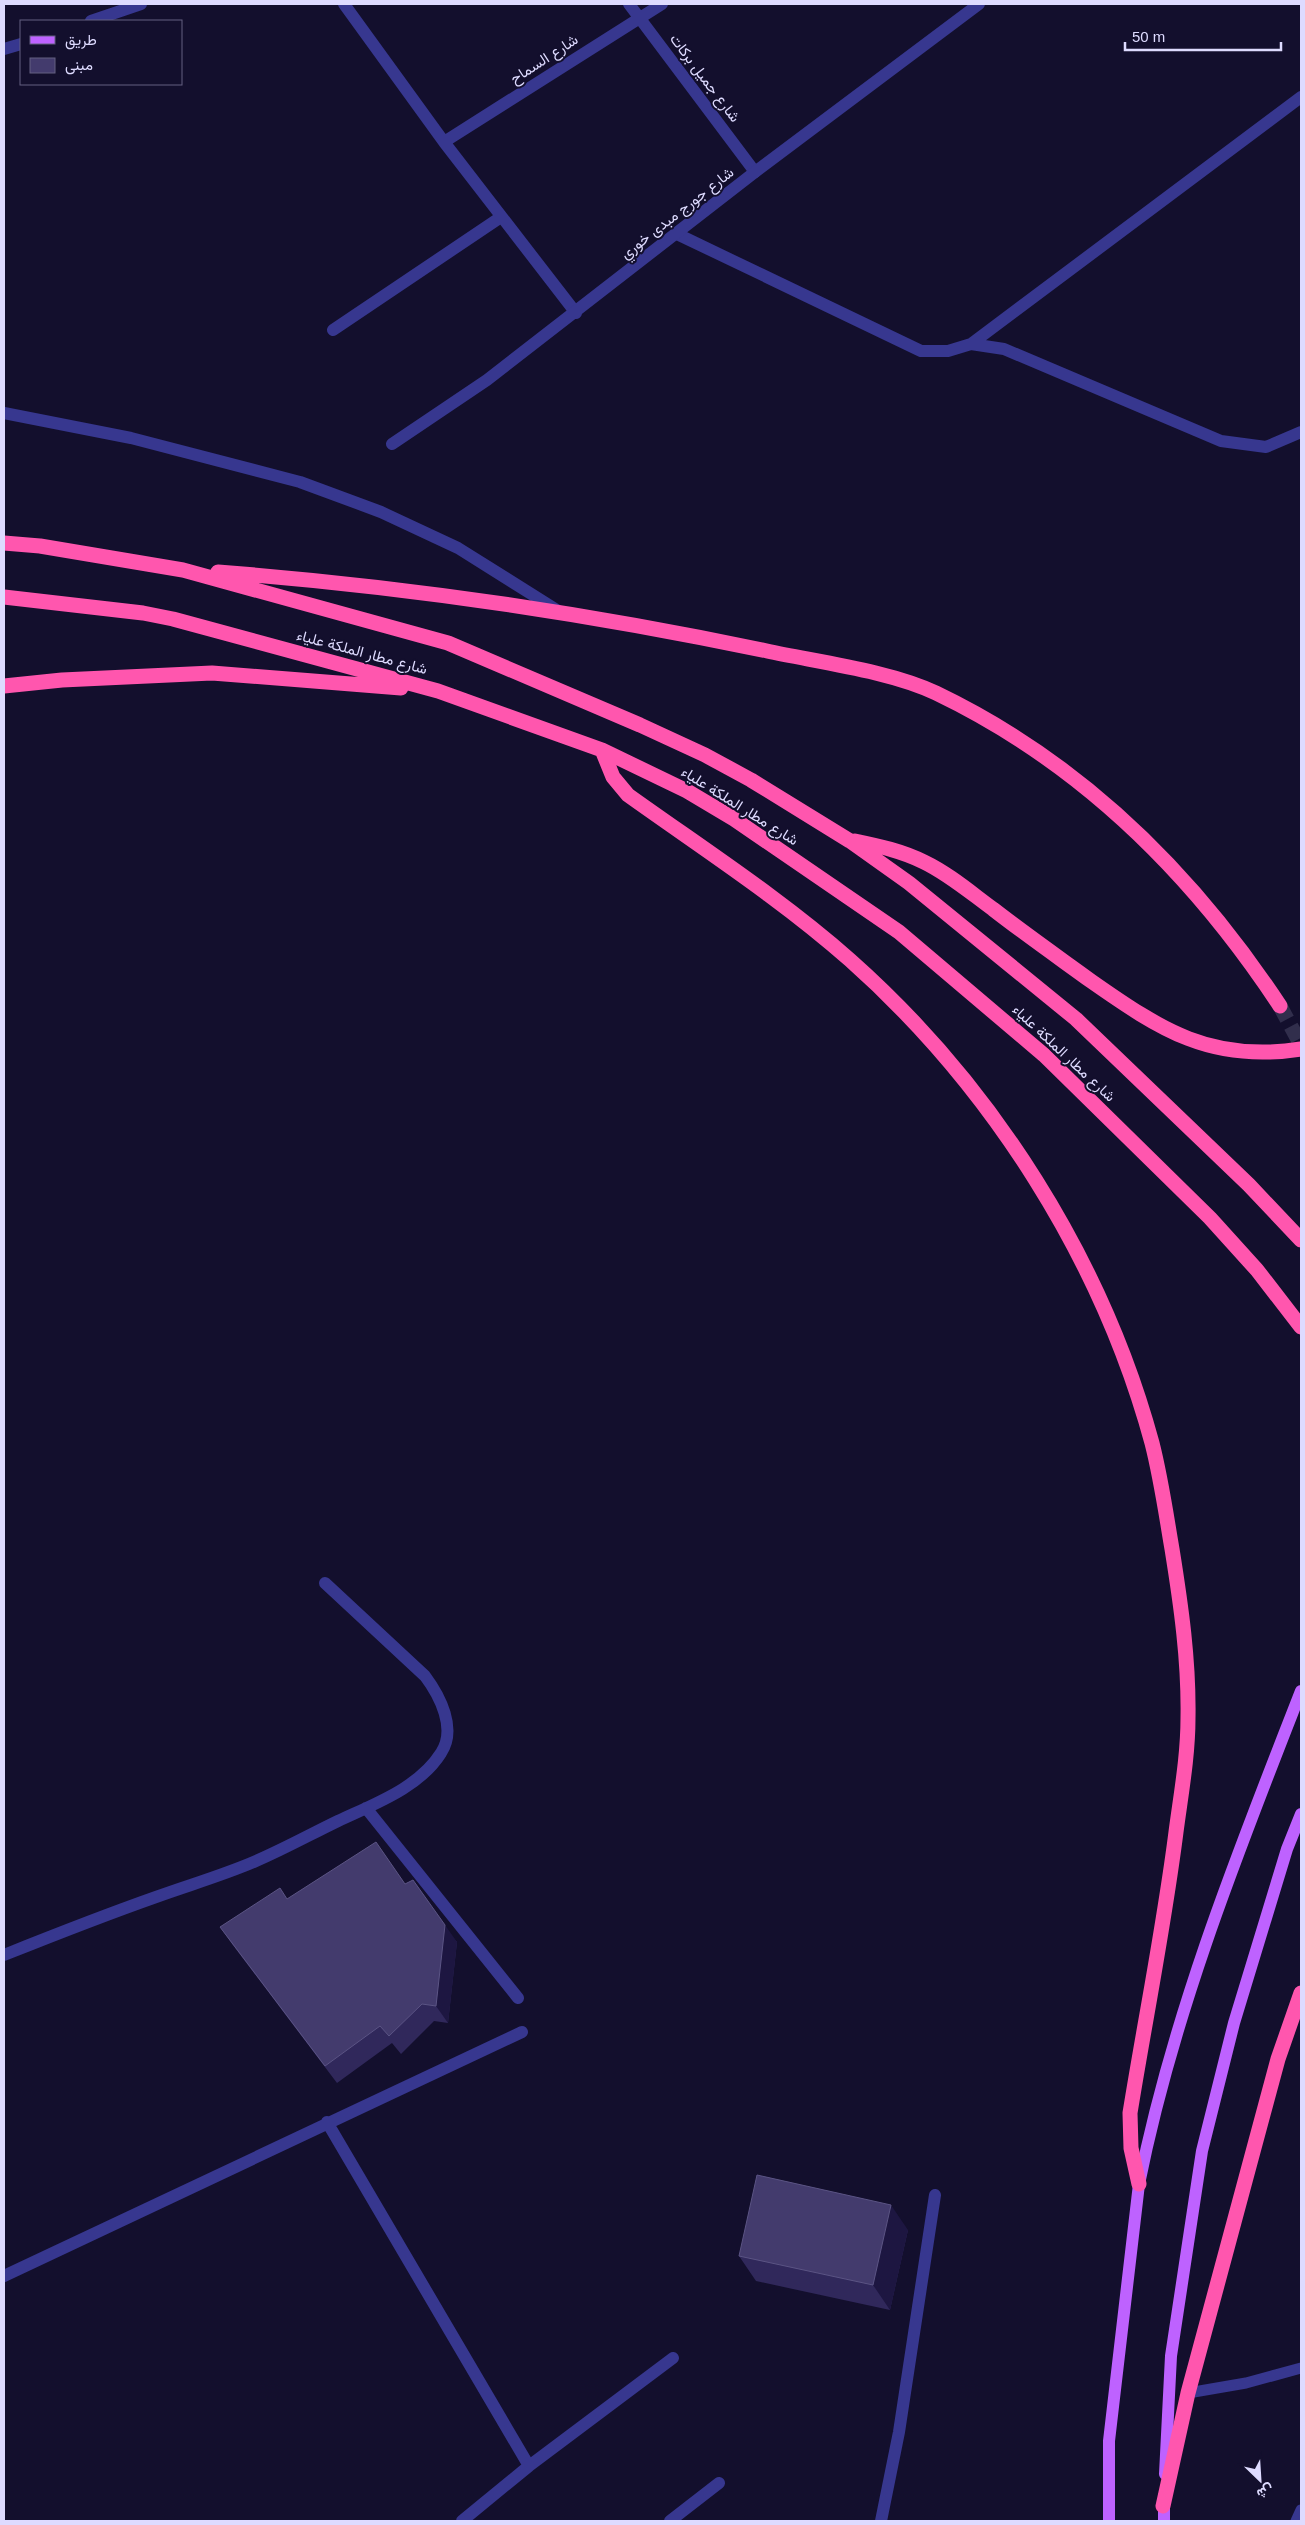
<svg xmlns="http://www.w3.org/2000/svg" width="1305" height="2525" font-family="Arial,Vazirmatn,sans-serif">
	<style>
		.lines { fill: none; stroke-linecap: round; stroke-linejoin: round }
		.motorway-tunnel { stroke: #312e4c; stroke-width: 15; stroke-dasharray: 15 8; stroke-linecap: butt }
		.service { stroke: #37378f; stroke-width: 11 }
		.minor { stroke: #37378f; stroke-width: 12 }
		.tertiary { stroke: #37378f; stroke-width: 12 }
		.primary { stroke: #be62ff; stroke-width: 12 }
		.motorway { stroke: #ff56ae; stroke-width: 15 }
		.wall { fill: #30285b }
		.shaded-wall { fill: #1d1641 }
		.building { fill: #433b6d; stroke: #5b5484 }
		.labels { text-anchor: middle; stroke-width: 4; stroke-linejoin: round; paint-order: stroke }
		.street-label { font-size: 15px; fill: #dedbff; stroke: #130f2d }
	</style>
	<rect width="100%" height="100%" fill="#130f2d"/>
	<g class="lines">
		<path class="motorway-tunnel" d="M1280,1006l21,39"/>
		<path class="service" d="M1188,2393l58,-10 55,-15
			M1296,2521l5,-11"/>
		<path class="minor" d="M344,4l100,138 132,171
			M629,4l126,168
			M91,21l50,-17
			M4,49l17,-5
			M444,142l218,-138
			M677,234l244,117h27l23,-7 33,5 217,92 45,6 35,-15
			M333,330l168,-113
			M971,344l330,-247
			M366,1808l152,190
			M4,1955c50,-20 101,-40 152,-58 33,-12 68,-22 100,-36 28,-12 55,-27 82,-40 36,-17 81,-33 103,-68 16,-24 -1,-57 -16,-77l-100,-93
			M327,2122l202,344
			M4,2276l518,-244
			M462,2521l67,-55 144,-108
			M670,2521l49,-38
			M881,2521l18,-89 36,-237"/>
		<path class="tertiary" d="M4,413l127,25 169,44 81,30 77,36 102,64
			M392,444l95,-64 268,-208 224,-168"/>
		<path class="primary" d="M1165,2474l6,-118 31,-205 32,-128 53,-174 14,-35
			M1164,2496v25
			M1109,2521v-80l30,-257c34,-170 99,-332 162,-493"/>
		<path class="motorway" d="M4,543l36,3 143,24 265,73 192,82 65,30 46,25 99,61 59,42 167,136 173,166 52,55
			M218,572c184,14 368,41 549,79 51,11 123,20 169,42 144,69 257,181 344,313
			M4,597l139,16 30,6 265,72 164,59 85,41 47,28 165,113 145,123 166,163 47,52 44,57
			M4,686l58,-6 150,-7 189,15
			M602,750l11,27 15,18c74,53 153,104 222,165 142,126 252,299 302,483 9,35 14,71 20,106 9,56 17,112 16,169 0,38 -7,76 -12,114 -12,95 -31,188 -46,281l1,35 8,36
			M855,841c24,5 47,10 69,21 25,12 47,31 69,47 32,25 65,48 98,72 70,49 120,82 210,68
			M1163,2506l25,-113 90,-334 23,-66"/>
	</g>
	<path class="wall" d="M405,1884l52,58 -9,81 -14,-2 -33,33 -9,-11 -55,40 -105,-139 -12,-17z
		M908,2230l-18,80 -134,-29 -17,-25z"/>
	<path class="shaded-wall" d="M445,1925l12,17 -9,81 -12,-17z
		M891,2205l17,25 -18,80 -17,-25z"/>
	<path class="building" d="M376,1842l29,42 8,-4 32,45 -9,81 -14,-2 -33,32 -9,-10 -55,40 -105,-139 60,-39 7,11z
		M757,2175l134,30 -18,80 -134,-29z"/>
	<g class="labels">
		<g class="street-label">
			<text transform="translate(544 59) rotate(-33)" y="5">شارع السماح</text>
			<text transform="translate(705 78) rotate(53)" y="5">شارع جميل بركات</text>
			<text transform="translate(677 213) rotate(-38)" y="5">شارع جورج مبدى خوري</text>
			<text transform="translate(362 652) rotate(15)" y="5">شارع مطار الملكة علياء</text>
			<text transform="translate(740 806) rotate(32)" y="5">شارع مطار الملكة علياء</text>
			<text transform="translate(1064 1053) rotate(43)" y="5">شارع مطار الملكة علياء</text>
		</g>
	</g>
	<rect width="1305" height="2525" fill="none" stroke="#dedbff" stroke-width="10"/>
	<rect x="20" y="20" width="162" height="65" fill="#130f2d" stroke="#646181"/>
	<rect x="30" y="36" width="25" height="8" fill="#be62ff" stroke="#646181"/>
	<text x="65" y="45" font-size="15" fill="#dedbff">طريق</text>
	<rect x="30" y="58" width="25" height="15" fill="#433b6d" stroke="#646181"/>
	<text x="65" y="70" font-size="15" fill="#dedbff">مبنى</text>
	<g transform="translate(1260 2480) rotate(155)" stroke="#130f2d" stroke-width="4" paint-order="stroke">
	<path d="M0-4L9 19L0 12L-9 19Z" fill="#dedbff"/>
	<text y="-8" font-size="14" font-weight="bold" text-anchor="middle" fill="#dedbff">ش</text>
	</g>
	<path d="M1125 42v8h156v-8" fill="none" stroke="#dedbff" stroke-width="2.5"/>
	<text x="1132" y="42" font-size="15" fill="#dedbff" stroke="#130f2d" stroke-width="4" paint-order="stroke">50 m</text>
</svg>
